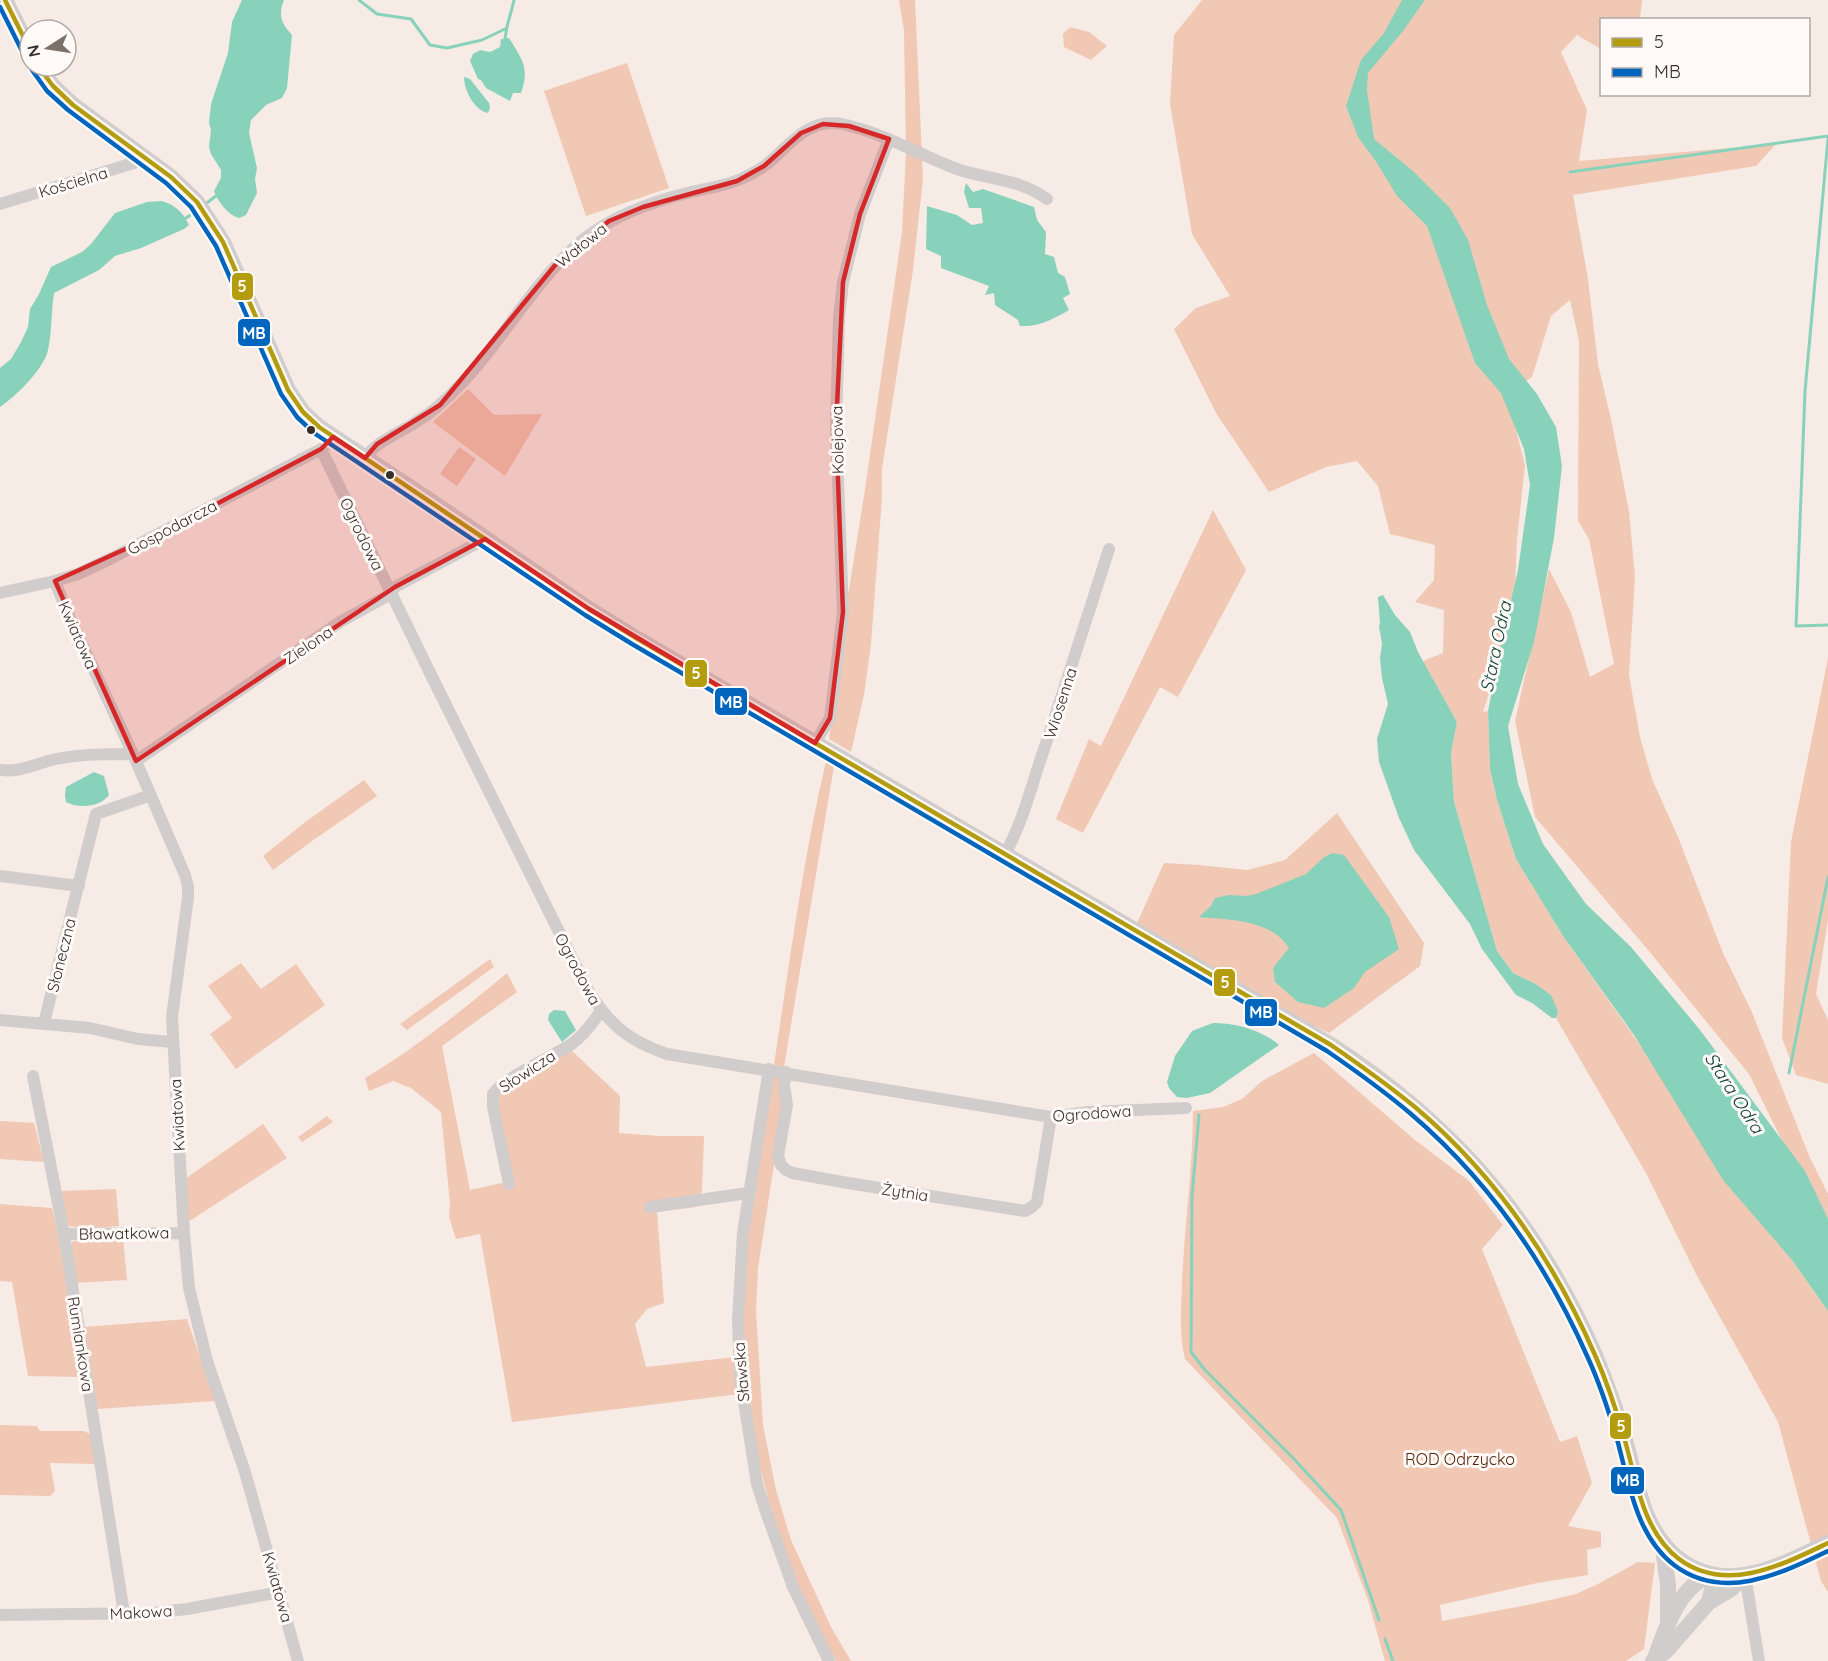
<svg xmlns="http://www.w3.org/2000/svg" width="1828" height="1661" font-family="Quicksand,sans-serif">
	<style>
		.green { fill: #f0c8b4 }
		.water { fill: #88d2bc }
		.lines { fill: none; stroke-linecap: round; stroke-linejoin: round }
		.stream { stroke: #88d2bc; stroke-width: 3 }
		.minor { stroke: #d1cdcc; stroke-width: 12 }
		.major { stroke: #d1cdcc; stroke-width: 16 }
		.bus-1-casing { stroke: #fffaf8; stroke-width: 9 }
		.bus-2-casing { stroke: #fffaf8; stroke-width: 9 }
		.bus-1 { stroke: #b49c0f; stroke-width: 4.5 }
		.bus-2 { stroke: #0065bd; stroke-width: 4.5 }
		.marked { fill: #d62828; fill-opacity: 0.2; stroke: #d62828; stroke-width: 4.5; stroke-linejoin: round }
		.bus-dot { fill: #372f2a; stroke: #fffaf8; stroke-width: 2 }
		.labels { text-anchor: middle; stroke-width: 6; stroke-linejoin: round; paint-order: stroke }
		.street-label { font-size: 16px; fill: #372f2a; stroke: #fffaf8 }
		.park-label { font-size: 16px; fill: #552404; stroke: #fffaf8 }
		.water-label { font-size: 18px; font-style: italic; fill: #134439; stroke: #fffaf8 }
		.line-badge { stroke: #fffaf8; stroke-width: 2 }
		.badge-label { font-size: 16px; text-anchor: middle; font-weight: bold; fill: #fff }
	</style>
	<rect width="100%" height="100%" fill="#f7ebe5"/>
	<path class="green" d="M899,0h16l8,179 -10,91 -31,199v28l-11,147 -7,51 -13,57 -22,-13 18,-137 17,-106 38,-264 4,-79 -2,-123z
		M1202,0h440l-2,19 -38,1 -1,29 -24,-14 -16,17 26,58 -8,51 197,-17 -20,22 -183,29 15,84 10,85 13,55 18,92 6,66 -6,98 11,62 12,42 26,58 45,116 28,57 59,148 18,36v39l-79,-159 -101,-124 -113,-133 -20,-96 34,-152 22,43 19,65 24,-13 -25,-125 -11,-18 1,-180 -9,-41 -19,16 -19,61 -25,17 18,71 -8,74 -2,50 -13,66 -19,57 5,-1 2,58 7,31 19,59 47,77 265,375v281l-7,-11 -43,-159 -82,-148 -50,-101 -90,-155 2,-7 -24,-28 -21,-10 -16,-22 -43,-149 -3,-50 6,-30 -34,-61 20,-8 1,-43 -29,-8 19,-22 1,-35 -45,-11 -12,-48 -21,-25 -31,6 -57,25 -53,-79 -42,-84 22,-21 34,-12 -38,-62 -22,-130 4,-69z
		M1070,27l19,5 18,14 -16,14 -27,-13 -1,-13z
		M627,63l42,125 -83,28 -42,-125z
		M468,389l26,26 48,-1 -37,62 -72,-54z
		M459,447l17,12 -19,27 -17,-12z
		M1213,510l33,60 -68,127 -18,-10 -77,146 -27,-14 33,-80 12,7z
		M1828,658v262l-12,74 12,26v64l-32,-9 -14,-37 9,-196z
		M826,761l8,5 -53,319 3,15 -26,168 -2,43 7,114 13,65 15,50 40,87 20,34h-15c-61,-101 -95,-236 -93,-354 0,-39 6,-77 12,-116 7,-44 13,-88 20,-133 15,-99 28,-199 51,-297z
		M364,780l13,16 -65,45 -39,29 -10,-14 41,-33z
		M1337,813l87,130 -4,23 -91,67 -107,-50 -89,-51 31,-69 35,2 48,5 38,-10z
		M490,959l4,8 -87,63 -7,-6z
		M241,963l20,26 35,-25 29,41 -89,64 -26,-35 22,-16 -24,-32z
		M507,973l10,19 -75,54 28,144 41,-9 -14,-83 9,-9 64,-40 50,47 -1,37 41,3h44l-2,54 -6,17 -39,5 7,91 -17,6 -12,15 11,43 89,-10 4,37 -227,28 -32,-188 -24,5 -7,-22 1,-13 -9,-92 -30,-24 -18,-7 -24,10 -4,-13c51,-30 96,-67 142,-105z
		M1314,1053l101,87 54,41 34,44 -21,24 78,193 17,-6 15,47 -24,43 33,6v15l-14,3 1,25 -51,8 -97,22 2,16 90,-17 44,-10 22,-10 40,-22 17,1 -11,86 -18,12h-241l-17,-61 -31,-82 -152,-159c-6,-24 -4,-49 -3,-73 2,-59 11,-117 11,-175l30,-4 19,-8 20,-18z
		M327,1116l6,6 -31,20 -4,-5z
		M0,1121l34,2 10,39 -44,-3z
		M263,1124l24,34 -99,64 -3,-43z
		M116,1189l3,37 -33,3 -17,-3 -5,-14 -3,-21z
		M0,1204l52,4 7,29 21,140 -52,-1 -16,-94 -12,-1z
		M123,1239l4,41 -52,3 -6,-33 4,-9z
		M187,1319l28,82 -118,8 -14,-82z
		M0,1425l37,1 3,5h44l8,4 4,29 -46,-1 5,28 -5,5 -50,-1z"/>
	<path class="water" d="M242,0h42c-6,15 -3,23 8,35l-5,53 -5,10 -16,7 -15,15 -2,13 8,35 -2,11 2,14 -11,22 -7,3c-11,-3 -21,-16 -25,-27l7,-13v-8l-10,-16 -2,-7 2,-17 -2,-7 2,-19 17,-51 4,-31z
		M1402,0h23l-22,31 -35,42 -1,17 7,49 39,32 37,37 18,32 19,65 22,54 28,35 19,33 6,39 -8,72 -20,104 -26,84 10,58 25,60 43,60 45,43 69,83 105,141 23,48v92l-36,-51 -69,-80 -89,-145 -71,-99 -47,-77 -19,-59 -7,-31 -2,-58 14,-71 16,-70 12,-85 -6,-36 -23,-56 -26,-30 -48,-137 -30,-30 -20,-33 -19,-26 -12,-31 15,-46 23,-27z
		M509,38c13,21 21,30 12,55h-8l-3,8 -24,-13 -5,-8 -3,-1 -8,-18 3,-7 7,-4 10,2 10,-5 1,-8z
		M464,77l6,2 19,24 1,5 -2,5c-14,-3 -24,-23 -24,-36z
		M966,183l7,9 10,-3 51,18 3,13 9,12 -1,22 9,3 4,16 7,4 5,17 -7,4 6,12c-16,9 -29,17 -49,16l-2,-6 -23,-15 -1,-12 -9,2 4,-9 -48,-18v-12l-15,-7 1,-43 30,9 15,10 11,-2 -2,-15h-12l-5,-16z
		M162,201c13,4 21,11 27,24l-5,4 -43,19 -26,8 -16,14 -45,23c-3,19 -2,39 -6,57 -4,19 -32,46 -48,57v-39l11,-9 10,-17 7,-15 2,-18 9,-15 12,-27 31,-15 9,-8 24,-31 32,-11z
		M1383,595l12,20 15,17 8,20 39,70 -6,30 3,50 43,149 16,22 21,10 17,12 7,16 -2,7h-4l-20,-15 -16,-8 -34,-46 -12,-25 -56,-74 -15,-32 -20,-56 -2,-23 11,-35 -6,-26 -2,-20 2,-15 -3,-16 1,-4 -2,-26z
		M94,772l10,4 5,19c-8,12 -30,14 -43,7l-1,-7 1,-8z
		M1332,853l12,2 45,62 10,32 -34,23 -11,16 -30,20 -26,-6 -23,-20 -2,-14 16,-20c-19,-29 -59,-28 -90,-31l12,-11 4,-8 14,-3 18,1 9,-2 50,-20 17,-16z
		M554,1010l11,1 11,19 -14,12 -14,-22 1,-6z
		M1213,1023c23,0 49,7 66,22l-69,48 -23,5 -10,-1 -8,-9 -2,-6 8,-26 17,-25z"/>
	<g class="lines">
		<path class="stream" d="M359,0l18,14 34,5 19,26 17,3 35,-8 23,-11
			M505,42c0,-15 6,-27 9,-42
			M1828,139l-23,252 -9,235 32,-1
			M1570,172l258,-36
			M204,205l12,-9
			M186,218l10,-7
			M1789,1073l39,-196
			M1199,1115l-7,81 -1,156 14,18 89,89 47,51 38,110
			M1385,1639l8,22"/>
		<path class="minor" d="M0,204l140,-43 3,-5
			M321,449l110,226 158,317c22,34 40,49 78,62l384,63 37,-5 98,-4
			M365,458c13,-18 33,-24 51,-36 17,-10 32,-24 45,-38 44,-46 73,-104 123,-145 30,-24 70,-38 107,-47 17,-4 36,-6 52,-14 7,-3 14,-7 20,-11 22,-16 41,-46 71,-44 9,0 18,4 27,6 33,10 64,28 96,40 32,11 61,9 90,30
			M55,581l12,31 66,142 52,121 3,11v11l-16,120 12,216 5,55 18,73 38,111 53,189
			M0,593l55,-12 23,-7 34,-16 209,-109 8,-6 4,-6
			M815,743l15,-25 13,-106 -7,-185 3,-109 4,-36 17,-68 29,-75
			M136,761l204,-139 47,-26 8,-9 90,-48
			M0,770c20,3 37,-7 56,-11 25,-5 51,-5 77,-5
			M1005,854c17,-30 26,-66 37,-99 23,-68 45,-137 67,-206
			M0,876l79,10
			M0,1020l90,8 48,11 34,3
			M44,1023l52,-209 55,-19
			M769,1069l-26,164 -5,87 2,56 17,108 8,25 28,78 36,74
			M786,1072l-2,13 3,20 -9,51 3,9 5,5 7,3 49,9 183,29 7,-4 5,-5 14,-85
			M33,1076l31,158 60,379
			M509,1184l-16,-77v-13c13,-18 60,-37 80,-51 12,-9 20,-21 28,-32
			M650,1207l98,-14
			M64,1234l120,-1
			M1745,1575l14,86
			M0,1615l152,-2 35,-4 93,-17"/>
		<path class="major" d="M5,0l25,50
			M38,66l15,20 20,19 98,72 26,25 26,40 65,148 15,22 16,15 119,79 151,103 47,29 695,407c123,80 205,175 264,310 11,27 21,54 29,82 13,42 17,93 55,122 49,37 102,6 149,-16
			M1662,1542l6,42v35
			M1709,1602l22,-13 14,-14
			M1655,1658c12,-32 22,-68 55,-84
			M1653,1661l13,-10 43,-49 4,-17 -3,-11"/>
		<g class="bus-1-casing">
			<path id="bus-1" d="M5,0l25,50
				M38,66l15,20 20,19 98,72 26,25 26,40 65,148 15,22 16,15 270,182 47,29 695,407c29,20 57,40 84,62 79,67 139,154 180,248 12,27 21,54 29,82 12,41 18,94 55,122 47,35 103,6 149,-16"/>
		</g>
		<g class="bus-2-casing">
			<path id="bus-2" d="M0,7l23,46
				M32,70l15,21 21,19 98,73 25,24 25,39 65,148 16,23 17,16 271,182 47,29 695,407c29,20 57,40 84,63 77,66 136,151 177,244 12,26 21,54 29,81 12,44 19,97 57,126 49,37 106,9 154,-14"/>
		</g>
		<use href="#bus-1" class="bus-1"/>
		<use href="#bus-2" class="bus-2"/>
	</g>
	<path class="marked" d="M823,124l26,2 40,13 -29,75 -17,68 -7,145 7,185 -13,106 -15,25 -226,-134 -104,-70 -90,48 -259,174 -81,-180 112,-51 154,-81 12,-12 32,21 12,-14 63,-39 116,-141 53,-43 34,-14 94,-26 27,-15 37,-33z"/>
	<g class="bus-dot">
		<circle cx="311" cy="430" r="5"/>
		<circle cx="390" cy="475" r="5"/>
	</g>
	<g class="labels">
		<g class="street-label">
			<text transform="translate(73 182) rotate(-17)" y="6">Kościelna</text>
			<text transform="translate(581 245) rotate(-39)" y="6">Wałowa</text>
			<text transform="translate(837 440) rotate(-91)" y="6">Kolejowa</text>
			<text transform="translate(172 527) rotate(-28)" y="6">Gospodarcza</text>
			<text transform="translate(362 534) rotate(64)" y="6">Ogrodowa</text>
			<text transform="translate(78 635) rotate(66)" y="6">Kwiatowa</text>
			<text transform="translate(308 645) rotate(-34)" y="6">Zielona</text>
			<text transform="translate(1060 703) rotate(-72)" y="6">Wiosenna</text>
			<text transform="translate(61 955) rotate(-76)" y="6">Słoneczna</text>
			<text transform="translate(578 969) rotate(62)" y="6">Ogrodowa</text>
			<text transform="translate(527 1071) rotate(-33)" y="6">Słowicza</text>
			<text transform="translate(1092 1113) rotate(-4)" y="6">Ogrodowa</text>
			<text transform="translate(177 1115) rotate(-93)" y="6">Kwiatowa</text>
			<text transform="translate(905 1192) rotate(9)" y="6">Żytnia</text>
			<text transform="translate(124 1233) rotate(-1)" y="6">Bławatkowa</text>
			<text transform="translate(81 1344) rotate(81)" y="6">Rumiankowa</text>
			<text transform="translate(741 1372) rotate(-95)" y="6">Sławska</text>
			<text transform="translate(278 1587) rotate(74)" y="6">Kwiatowa</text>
			<text transform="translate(141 1612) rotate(-3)" y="6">Makowa</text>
		</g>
		<g class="park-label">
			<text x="1460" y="1465">ROD Odrzycko</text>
		</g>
		<g class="water-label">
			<text transform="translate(1496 647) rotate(-78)" y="6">Stara Odra</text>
			<text transform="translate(1734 1093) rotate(57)" y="6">Stara Odra</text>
		</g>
	</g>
	<g class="line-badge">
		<rect x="231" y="272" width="23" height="29" rx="6" fill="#b49c0f"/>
		<rect x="237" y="318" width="34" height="29" rx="6" fill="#0065bd"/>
		<rect x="684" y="659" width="24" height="29" rx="6" fill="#b49c0f"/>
		<rect x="714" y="687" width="34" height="29" rx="6" fill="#0065bd"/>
		<rect x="1213" y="968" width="23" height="29" rx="6" fill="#b49c0f"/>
		<rect x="1244" y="998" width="34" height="29" rx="6" fill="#0065bd"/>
		<rect x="1609" y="1412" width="23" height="28" rx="6" fill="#b49c0f"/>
		<rect x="1610" y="1466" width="35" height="29" rx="6" fill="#0065bd"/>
	</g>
	<g class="badge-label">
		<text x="242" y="292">5</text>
		<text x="254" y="339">MB</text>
		<text x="696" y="679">5</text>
		<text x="731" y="708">MB</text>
		<text x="1225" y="988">5</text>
		<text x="1261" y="1018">MB</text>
		<text x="1621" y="1432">5</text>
		<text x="1628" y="1486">MB</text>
	</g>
	<rect x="1600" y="18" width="210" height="78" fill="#fffaf8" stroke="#afa9a6" stroke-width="1.5"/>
	<rect x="1612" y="38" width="30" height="9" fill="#b49c0f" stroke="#afa9a6" stroke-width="1.5"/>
	<text x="1654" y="48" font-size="18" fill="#372f2a">5</text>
	<rect x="1612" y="68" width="30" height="9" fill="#0065bd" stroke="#afa9a6" stroke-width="1.5"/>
	<text x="1654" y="78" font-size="18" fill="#372f2a">MB</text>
	<g transform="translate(48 48) rotate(258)"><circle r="28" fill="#fffaf8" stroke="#afa9a6" stroke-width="1.5"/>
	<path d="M0-4.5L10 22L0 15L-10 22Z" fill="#7a716b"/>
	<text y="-9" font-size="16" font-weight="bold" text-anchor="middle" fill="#372f2a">N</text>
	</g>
</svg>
